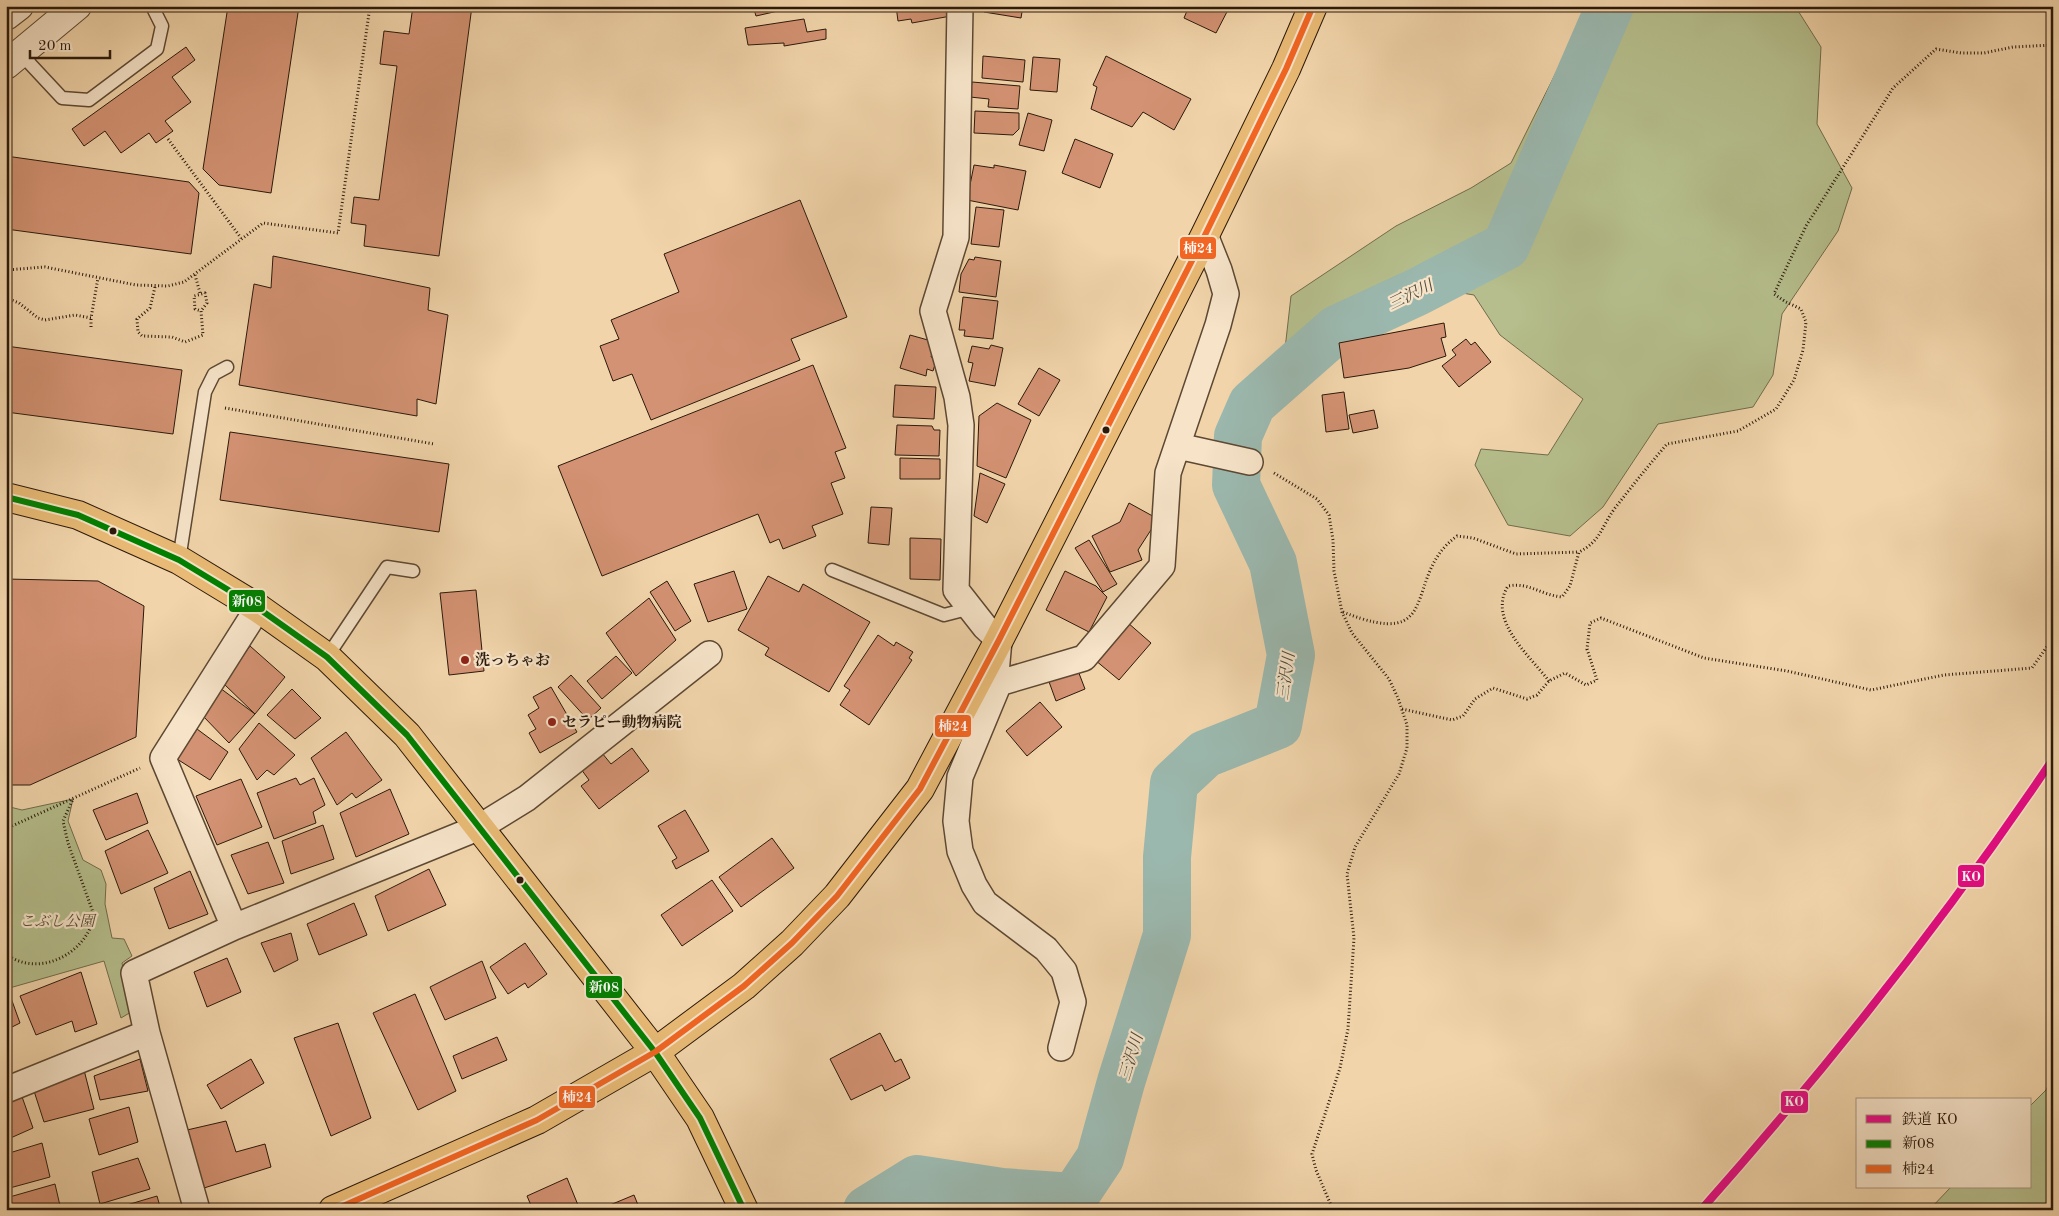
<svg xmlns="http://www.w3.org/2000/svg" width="2059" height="1216" font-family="'Old Standard TT','Noto Serif JP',serif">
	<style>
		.green { fill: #b5be8c; stroke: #706c4c }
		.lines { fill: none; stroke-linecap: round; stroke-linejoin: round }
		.river { stroke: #9bb8ae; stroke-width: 48 }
		.building { fill: #d39273; stroke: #2b190b }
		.service-casing { stroke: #5c4833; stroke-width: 15 }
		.minor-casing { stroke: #5c4833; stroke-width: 28 }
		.tertiary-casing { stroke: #5c4833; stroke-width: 30 }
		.primary-casing { stroke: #2b190b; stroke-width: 30 }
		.path { stroke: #2b190b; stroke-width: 3; stroke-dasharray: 1 2.5; stroke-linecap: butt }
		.service { stroke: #f6e3c8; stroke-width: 12 }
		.minor { stroke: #f6e3c8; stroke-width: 25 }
		.tertiary { stroke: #f6e3c8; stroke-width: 28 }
		.primary { stroke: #e8ba75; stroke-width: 28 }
		.bus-1-casing { stroke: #f6e3c8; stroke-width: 10 }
		.bus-2-casing { stroke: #f6e3c8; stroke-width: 10 }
		.bus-1 { stroke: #008000; stroke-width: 6 }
		.bus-2 { stroke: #f26522; stroke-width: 6 }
		.rail-1-casing { stroke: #f6e3c8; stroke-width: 11 }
		.rail-1 { stroke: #e50b84; stroke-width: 8 }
		.bus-dot { fill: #2b190b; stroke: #f6e3c8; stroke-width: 2 }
		.poi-dot { fill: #8f2418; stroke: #f6e3c8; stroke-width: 2 }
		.labels { text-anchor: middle; stroke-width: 4.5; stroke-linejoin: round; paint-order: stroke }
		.poi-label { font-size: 15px; font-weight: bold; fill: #2b190b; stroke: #f6e3c8; text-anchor: start }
		.park-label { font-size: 15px; font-style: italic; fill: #544b32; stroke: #f6e3c8 }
		.water-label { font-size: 16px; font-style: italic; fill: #4d493c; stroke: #f6e3c8 }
		.line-badge { stroke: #f6e3c8; stroke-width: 2 }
		.badge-label { font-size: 14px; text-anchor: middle; font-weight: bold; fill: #fff }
	</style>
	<rect width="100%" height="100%" fill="#f1d4aa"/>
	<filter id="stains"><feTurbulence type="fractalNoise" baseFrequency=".004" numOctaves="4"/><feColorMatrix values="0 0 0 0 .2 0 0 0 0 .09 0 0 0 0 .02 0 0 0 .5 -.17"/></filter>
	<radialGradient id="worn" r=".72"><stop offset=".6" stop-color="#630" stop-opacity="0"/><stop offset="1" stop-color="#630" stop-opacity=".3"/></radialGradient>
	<path class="green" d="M1589,6h206l26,41 -4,77 35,64 -14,43 -56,83 -9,61 -20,32 -95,17 -55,83 -33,29 -62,-11 -33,-60 6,-16 67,6 35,-56 -83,-64 -26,-40 -78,-13 -111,67 6,-53 105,-70 75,-38 40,-25z
		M73,799l-5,22 15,39 18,10 5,14 -1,20 7,34 12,1 8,17 -10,7 9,49 -10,6 -17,-57 -98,28v-183l16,4z
		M2053,1075v135h-124l22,-23h79v-81l16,-16z"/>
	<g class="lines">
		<path class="river" d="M867,1210l50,-31 85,13 72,5 26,-39 21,-76 46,-147v-78l7,-74 31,-29 73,-29 13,-70 -18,-92 -37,-78 2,-49 14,-32 85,-75 80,-37 89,-46 104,-240"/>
	</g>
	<path class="building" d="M228,6h71l-28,187 -52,-8 -16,-16z
		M413,6h59l-33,250 -75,-10 2,-21 -15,-2 3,-26 25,3 18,-134 -17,-2 4,-33 25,3z
		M753,6h47l-44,10z
		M896,6h54l1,10 -39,7 -1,-4 -13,2z
		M985,6h38l-2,12 -37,-6z
		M1189,6h41l-14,27 -32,-15z
		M1954,6h10l-3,5z
		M804,19l3,13 19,-3v10l-42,7v-3l-36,2 -3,-17z
		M186,47l9,13 -23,17 19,25 -26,19 8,10 -17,12 -7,-10 -28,20 -16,-22 -21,15 -12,-17z
		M983,56l42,4 -2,22 -41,-4z
		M1106,56l85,43 -17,31 -31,-18 -11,15 -41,-18 6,-22 -4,-2z
		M1033,57l27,2 -3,33 -27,-2z
		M972,82l48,4 -2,23 -30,-2 1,-8 -19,-2z
		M975,111l44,2v16l-6,6 -39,-2z
		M1028,113l24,7 -8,31 -25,-6z
		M1075,139l38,15 -13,34 -38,-15z
		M6,156l183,26 10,11 -8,61 -185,-25z
		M974,165l20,3v-3l32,6 -8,39 -51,-10z
		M800,200l47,117 -56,22 9,21 -149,60 -19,-46 -19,7 -13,-35 19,-7 -8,-19 68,-28 -15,-38z
		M976,207l28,3 -5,37 -28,-3z
		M273,256l157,32 -2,22 20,5 -12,89 -19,-5v17l-178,-31 15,-101 17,4z
		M975,257l26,4 -5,36 -37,-5 2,-18 8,-15 5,1z
		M963,297l35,4 -5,38 -29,-3 1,-6h-6z
		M1444,323l2,14 -5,1 5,18 -37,12 -65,10 -5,-35z
		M910,335l25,7 -4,15 6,1 -4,13 -6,-2 -1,7 -26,-8z
		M1466,339l5,6 4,-3 16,20 -32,25 -17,-21 14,-11 -4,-5z
		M991,345l12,3 -8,38 -26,-5 4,-18 -5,-1 4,-16 17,3z
		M6,346l176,24 -9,64 -167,-22z
		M813,365l33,83 -11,4 10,26 -14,5 12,31 -31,12 4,10 -33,13 -4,-10 -9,4 -12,-29 -156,62 -44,-110z
		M1039,368l21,12 -21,36 -21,-12z
		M895,385l41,2 -2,32 -41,-2z
		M1344,392l5,37 -23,3 -4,-37z
		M997,403l34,17 -25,58 -29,-12 2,-50z
		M1374,410l4,18 -25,5 -4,-18z
		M897,425l35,1 2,4h6l-1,26 -44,-1z
		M230,432l219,32 -10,68 -219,-32z
		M900,458l40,1v20h-40z
		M980,473l25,11 -18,39 -13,-7z
		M1129,503l29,16 -20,31 4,10 -32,12 -18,-36 28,-14z
		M871,507l21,1 -3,37 -21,-2z
		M910,538l31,1 -1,41 -30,-1z
		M1089,540l28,44 -14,8 -28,-44z
		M734,571l13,38 -39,13 -14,-38z
		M1065,571l31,15 11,11 -18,35 -43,-22z
		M768,576l31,16 4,-8 67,38 -41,70 -64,-37 4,-7 -31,-18z
		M6,579l92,2 46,25 -8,131 -106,48h-24z
		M667,581l24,40 -16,10 -25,-39z
		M476,590l8,81 -35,4 -9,-82z
		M649,598l27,42 -40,36 -30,-43z
		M1127,622l24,21 -32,37 -24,-20z
		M878,635l16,11 2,-4 17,10 -4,6 3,2 -43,65 -29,-20 10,-15 -6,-4z
		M250,646l35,31 -30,37 -32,-31z
		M616,656l16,17 -30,26 -15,-18z
		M1077,668l8,21 -29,12 -8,-22z
		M571,675l30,33 -13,12 -30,-33z
		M551,687l26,45 -37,21 -11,-20 7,-4 -8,-14 11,-7 -6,-11z
		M220,688l35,26 -26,29 -27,-28z
		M292,689l29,29 -26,21 -28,-24z
		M1040,702l22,25 -35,29 -21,-25z
		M259,723l36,32 -21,20 -7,-5 -10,10 -18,-31z
		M197,729l31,23 -18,28 -33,-21z
		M346,732l36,48 -26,18 -4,-5 -15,12 -26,-47z
		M632,748l17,23 -50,38 -18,-23 8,-6 -8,-11 21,-16 9,11z
		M296,778l4,7 14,-7 11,27 -12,7 3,11 -42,16 -17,-46z
		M241,779l21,48 -45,18 -21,-49z
		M390,789l19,45 -53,23 -16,-44z
		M137,793l11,30 -42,17 -13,-30z
		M685,810l24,41 -33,18 -4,-8 5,-3 -19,-32z
		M323,825l11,34 -43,15 -9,-33z
		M148,830l20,43 -47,21 -16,-43z
		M772,838l22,30 -53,39 -22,-30z
		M268,842l16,41 -36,11 -17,-39z
		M429,869l17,36 -58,26 -13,-35z
		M190,871l18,43 -39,15 -15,-41z
		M712,880l21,31 -51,35 -21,-31z
		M354,903l13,32 -48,20 -12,-31z
		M291,933l7,27 -24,12 -13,-29z
		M525,943l22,31 -19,14 -3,-5 -17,11 -18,-27z
		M227,958l14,34 -34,15 -13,-35z
		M482,961l14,37 -51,22 -15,-33z
		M81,972l16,52 -22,8 -3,-11 -36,14 -16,-39z
		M415,994l41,97 -38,19 -45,-97z
		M11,998l9,25 -14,7v-30z
		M338,1023l33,95 -40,18 -37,-98z
		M880,1033l15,29 6,-3 9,19 -25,13 -3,-6 -31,15 -21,-41z
		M497,1037l10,23 -45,19 -9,-23z
		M140,1059l8,32 -48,9 -6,-24z
		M251,1059l13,24 -43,26 -14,-24z
		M84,1070l10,39 -50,13 -10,-31z
		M20,1091l13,37 -27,12v-43z
		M129,1107l9,35 -39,13 -10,-36z
		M226,1121l10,31 29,-8 6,23 -67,21 -17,-58z
		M42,1143l8,34 -44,12v-35z
		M138,1158l12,31 -50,15 -8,-32z
		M567,1178l13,32h-47l-6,-14z
		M55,1184l6,26h-55v-12z
		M634,1195l6,15h-42z
		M157,1196l4,14h-51z"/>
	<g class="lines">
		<g class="service-casing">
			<path id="service" d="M20,53l42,45 27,2 68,-51 5,-23 -10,-20
				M179,560l26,-168 9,-18 13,-7
				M832,570l112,45 27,-7
				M327,657l60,-90 26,4"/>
		</g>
		<g class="minor-casing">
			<path id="minor" d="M960,6l-4,231 -23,74 24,86 4,28 -5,165 29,37 14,13 -3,33 3,10 -39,94 -4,44 4,30 14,34 11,18 61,46 18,22 9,31 -12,46
				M1178,446l72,16
				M999,683l85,-25 78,-92 6,-93 50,-148 8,-31 -7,-24 -14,-35
				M234,927l-71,-169 95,-150
				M6,1090l141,-57
				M197,1210l-50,-177 -13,-60 100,-46 246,-100 47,-29 182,-144"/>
		</g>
		<g class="tertiary-casing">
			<path id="tertiary" d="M6,16l13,-10
				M6,65l71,-59"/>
		</g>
		<g class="primary-casing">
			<path id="primary" d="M6,497l72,18 101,45 79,48 69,49 80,78 248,317 45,66 44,92
				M333,1210l204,-90 118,-68 89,-66 48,-43 45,-47 83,-107 79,-149 206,-405 81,-166 27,-63"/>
		</g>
		<path class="path" d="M168,139l73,99
			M6,270l39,-3 91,18 32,1 16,-4 79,-59 75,10 32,-227
			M195,275l5,18
			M155,287l-5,21 -13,11 1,13 4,4 30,1 13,5 18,-7 -2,-24 -6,-2 -1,-13 11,-3 2,10 -6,8
			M6,298l13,5 19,15 7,2 30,-5 16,3 7,-40
			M91,327v-9
			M225,408l209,36
			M1274,473l43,26 12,16 4,25 1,31 8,41 10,21 37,46 9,19 9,27v23l-8,26 -44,73 -8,27 7,64 -6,91 -8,39 -28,86 4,16 17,40
			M1343,612c103,41 58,-36 114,-76l16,2 43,16 63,-2
			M1549,681c-20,-26 -62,-61 -41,-95 21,-4 33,9 54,11l8,-11 9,-34c22,-11 22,-25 36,-44 17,-22 34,-43 52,-64l71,-13 38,-22 18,-29 9,-30 3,-28 -5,-13 -15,-7 -12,-8 32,-68 87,-138 43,-39 25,4h23l29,-6 40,-2
			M1402,709l50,11 11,-4 12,-17 18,-11 34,11 10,-4 12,-14 16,-8 21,12 11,-5 -10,-31 3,-26 11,-5 103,40 83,13 84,19 73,-15 88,-7 21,-30
			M12,826l128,-58
			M6,954c33,25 82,-1 88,-39l-26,-72 -5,-22 10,-22"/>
		<use href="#service" class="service"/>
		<use href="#minor" class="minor"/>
		<use href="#tertiary" class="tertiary"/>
		<use href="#primary" class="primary"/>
		<g class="bus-1-casing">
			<path id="bus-1" d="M6,497l72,18 101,45 79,48 69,49 80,78 248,317 45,66 44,92"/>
		</g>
		<g class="bus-2-casing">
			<path id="bus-2" d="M334,1210l203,-90 118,-68 89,-66 48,-43 45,-47 83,-107 79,-149 206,-405 81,-166 27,-63"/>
		</g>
		<use href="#bus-1" class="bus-1"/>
		<use href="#bus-2" class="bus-2"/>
		<g class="rail-1-casing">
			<path id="rail-1" d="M1701,1210c127,-143 245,-292 352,-451"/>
		</g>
		<use href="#rail-1" class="rail-1"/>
	</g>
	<g class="bus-dot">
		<circle cx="1106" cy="430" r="4.5"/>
		<circle cx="113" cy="531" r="4.5"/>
		<circle cx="520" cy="880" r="4.5"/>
	</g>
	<g class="poi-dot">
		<circle cx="465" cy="660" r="5"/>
		<circle cx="552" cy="722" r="5"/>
	</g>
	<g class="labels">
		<g class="poi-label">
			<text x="475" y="665">洗っちゃお</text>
			<text x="562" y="727">セラピー動物病院</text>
		</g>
		<g class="park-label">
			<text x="57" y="926">こぶし公園</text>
		</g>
		<g class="water-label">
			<text transform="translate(1410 294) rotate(-26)" y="6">三沢川</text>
			<text transform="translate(1285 676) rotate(-82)" y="6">三沢川</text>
			<text transform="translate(1130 1057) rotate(-73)" y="6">三沢川</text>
		</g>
	</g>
	<g class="line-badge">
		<rect x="1179" y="236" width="38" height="24" rx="5" fill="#f26522"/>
		<rect x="228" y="589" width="38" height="24" rx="5" fill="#008000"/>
		<rect x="934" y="714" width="38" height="24" rx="5" fill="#f26522"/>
		<rect x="1957" y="864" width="28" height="24" rx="5" fill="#e50b84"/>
		<rect x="585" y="975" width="38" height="24" rx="5" fill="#008000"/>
		<rect x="558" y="1085" width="38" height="24" rx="5" fill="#f26522"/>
		<rect x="1780" y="1090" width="29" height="24" rx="5" fill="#e50b84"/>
	</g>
	<g class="badge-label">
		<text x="1198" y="253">柿24</text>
		<text x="247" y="606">新08</text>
		<text x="953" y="731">柿24</text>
		<text x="1971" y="881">KO</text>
		<text x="604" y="992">新08</text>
		<text x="577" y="1102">柿24</text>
		<text x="1794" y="1106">KO</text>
	</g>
	<rect width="2059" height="1216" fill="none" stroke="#f1d4aa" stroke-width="25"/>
	<rect x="8" y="8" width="2044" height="1201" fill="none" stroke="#2b190b" stroke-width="2.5"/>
	<rect x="12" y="12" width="2034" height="1191" fill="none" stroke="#2b190b"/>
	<rect x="1856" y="1098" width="175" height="90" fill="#f6e3c8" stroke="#a5927c"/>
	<rect x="1866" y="1115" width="25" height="8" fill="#e50b84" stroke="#a5927c"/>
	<text x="1902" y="1124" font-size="15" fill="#2b190b">鉄道 KO</text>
	<rect x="1866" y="1140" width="25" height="8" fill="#008000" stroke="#a5927c"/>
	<text x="1902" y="1148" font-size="15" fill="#2b190b">新08</text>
	<rect x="1866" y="1165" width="25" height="8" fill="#f26522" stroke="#a5927c"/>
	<text x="1902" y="1174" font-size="15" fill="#2b190b">柿24</text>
	<path d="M30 50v8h80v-8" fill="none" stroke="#2b190b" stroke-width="2.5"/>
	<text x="38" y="50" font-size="15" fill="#2b190b" stroke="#f6e3c8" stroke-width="4" paint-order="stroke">20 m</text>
	<rect width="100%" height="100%" filter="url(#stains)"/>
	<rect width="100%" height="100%" fill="url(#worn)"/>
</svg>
